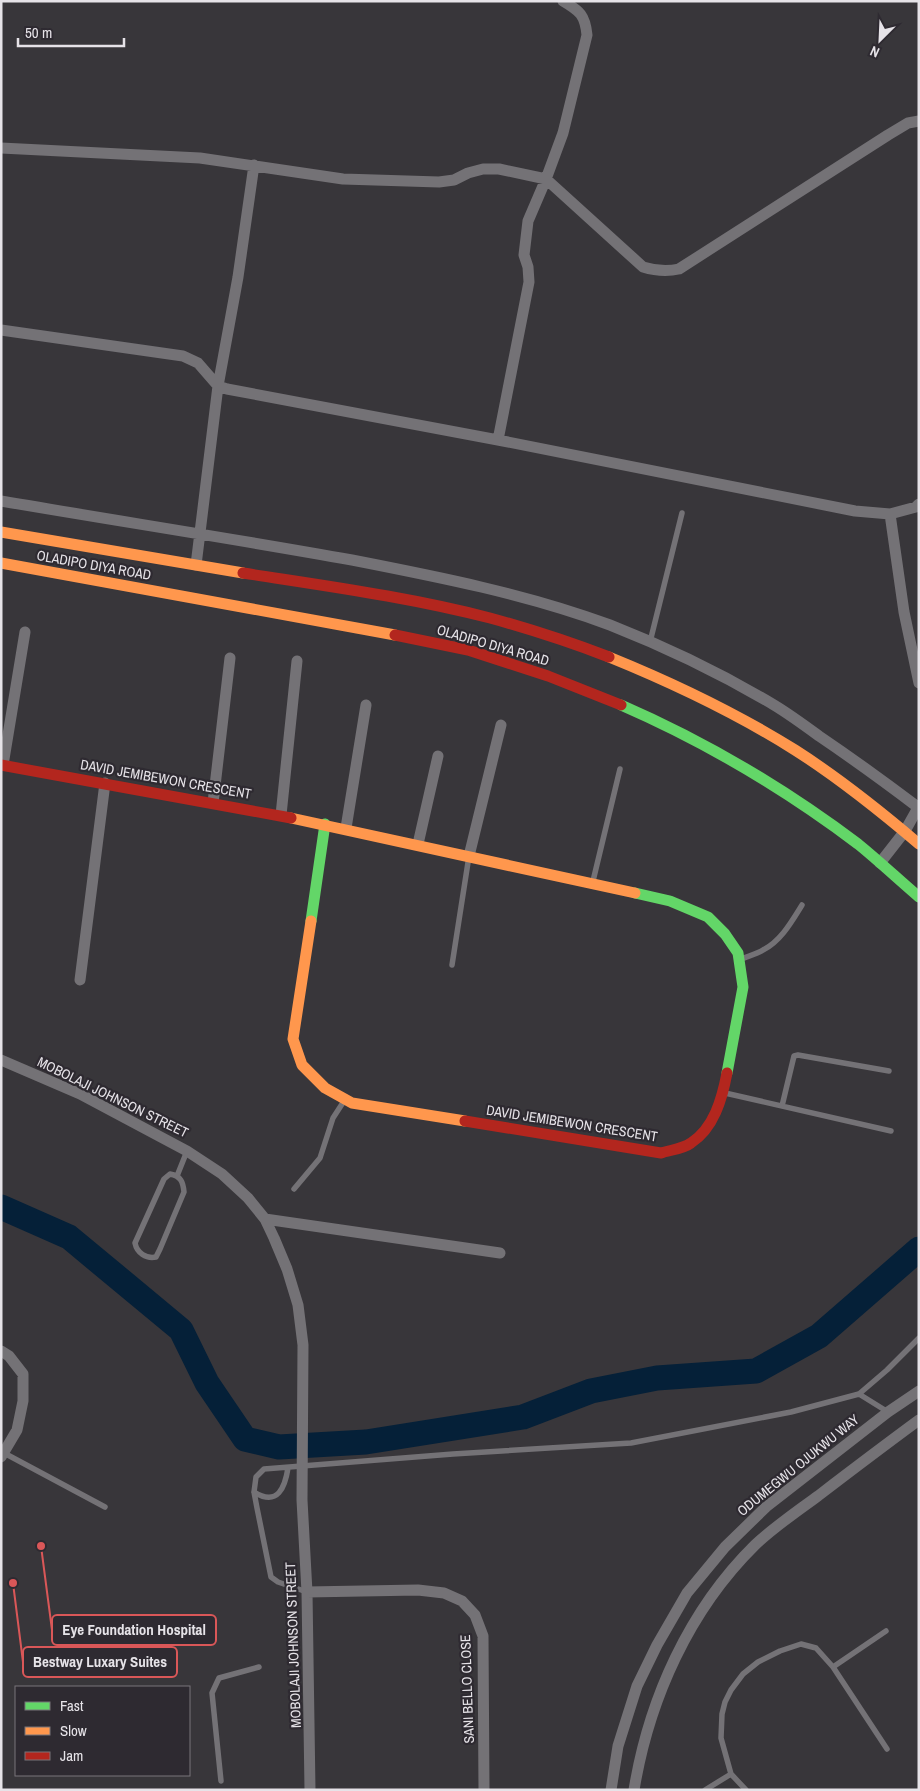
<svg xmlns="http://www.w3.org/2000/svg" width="920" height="1791" font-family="'Archivo Narrow',sans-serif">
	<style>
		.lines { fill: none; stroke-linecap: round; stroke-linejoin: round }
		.river { stroke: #052038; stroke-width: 25 }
		.lane { stroke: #747276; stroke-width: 5.5 }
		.street { stroke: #747276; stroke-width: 11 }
		.fast { stroke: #63d668; stroke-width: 11 }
		.slow { stroke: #ff974d; stroke-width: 11 }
		.jam { stroke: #b3261e; stroke-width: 11 }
		.labels { text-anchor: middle; stroke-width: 4.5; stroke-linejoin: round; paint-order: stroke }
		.street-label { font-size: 14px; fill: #e6e3e8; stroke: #2e2a31 }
		.leader { fill: none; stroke: #da5758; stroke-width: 2 }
		.callout-dot { fill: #da5758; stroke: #2e2a31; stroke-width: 2 }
		.callout { fill: #2e2a31; stroke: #da5758; stroke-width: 2 }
		.callout-label { font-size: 15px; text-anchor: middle; font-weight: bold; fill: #e6e3e8 }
	</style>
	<rect width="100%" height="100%" fill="#38363a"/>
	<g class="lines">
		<path class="river" d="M1,1207l68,30 112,93 26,53 38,56 34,8 87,-5 157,-25 68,-26 66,-13 99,-7 63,-35 100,-87"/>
		<path class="lane" d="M650,642l32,-129
			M593,881l27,-112
			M741,959c7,-3 16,-5 22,-9 18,-9 29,-29 39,-45
			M452,965l17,-109
			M725,1093l166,38
			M782,1106l12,-50 4,-1 91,16
			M170,1174c11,2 13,8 14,18l-24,57 -4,8c-10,2 -19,-4 -21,-14l29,-64z
			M177,1176l10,-25
			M294,1189l26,-31 13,-40 11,-17
			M859,1394l29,18
			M4,1453l101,54
			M254,1492c24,15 31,-5 34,-24
			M307,1592l-29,-10 -7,-5 -14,-69 -3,-16 2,-15 8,-8 189,-15 178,-11 160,-31 68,-18 28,-24 32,-32
			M833,1667l54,82
			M221,1781l-9,-88 7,-15 40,-11
			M705,1790l26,-16
			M746,1790l-15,-16 -10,-36 1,-24 3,-12 6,-12 12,-16 15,-12 22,-11 21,-7 15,4 17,19 53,-36"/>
		<path class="street" d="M1,148l199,10 143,21 96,3 15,-2 14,-7 15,-4h16l47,10 97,88c13,4 23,5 36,2l209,-134 20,-12 11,-2
			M1,330l182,26 15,7 20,23 9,3 271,51 357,71 35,3 26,-7 3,-3
			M498,440l31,-158 -1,-15 -4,-12 4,-34 18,-42 17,-46 24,-98c-2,-20 -7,-24 -24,-34
			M1,501c117,20 234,38 351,59 87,17 174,34 258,65 56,22 112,49 164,80 15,9 30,20 45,31 34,23 67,47 100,72
			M890,514l14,98 15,71
			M196,565l22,-179 20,-109 16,-112
			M3,765l22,-133
			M213,803l17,-145
			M281,815l16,-154
			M346,828l20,-123
			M418,844l20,-88
			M469,856l32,-131
			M880,863l25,-32 14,-25
			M80,980l25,-197
			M1,1060l79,34 107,57 35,23 26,24 17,21 9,19 13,31 11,36 5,40 -1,155 5,92 3,198
			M265,1219l235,34
			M1,1351l8,5 14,18v27l-6,29 -16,27
			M307,1592l111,-2 26,3 18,8 13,14 8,21 1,154
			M611,1790l7,-44 19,-60 20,-41 30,-52 38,-46 41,-40 122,-95 31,-21
			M634,1790c15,-91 55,-180 121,-245 19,-18 42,-34 63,-49 34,-26 67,-51 101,-76"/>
		<path class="fast" d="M621,705c85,37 164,84 237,139 21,17 41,36 61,53
			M635,893l35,8 38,16 17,17 13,19 5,34 -16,86
			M311,921l14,-97"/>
		<path class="slow" d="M1,532l242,41
			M1,563l394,72
			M609,657c64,26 127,56 186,93 44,28 84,60 124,94
			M291,818l344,75
			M311,921l-18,118 9,26 23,23 27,15 113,18"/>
		<path class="jam" d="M243,573c83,13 166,24 247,45 40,11 80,24 119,39
			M395,635l73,15 80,26 73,29
			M1,765l290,53
			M465,1121l196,32c9,-3 22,-4 30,-10 23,-15 31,-44 36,-70"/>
	</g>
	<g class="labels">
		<g class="street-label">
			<text transform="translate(94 565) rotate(10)" y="5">OLADIPO DIYA ROAD</text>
			<text transform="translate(493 645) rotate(16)" y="5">OLADIPO DIYA ROAD</text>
			<text transform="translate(166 779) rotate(10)" y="5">DAVID JEMIBEWON CRESCENT</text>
			<text transform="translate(113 1097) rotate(26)" y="5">MOBOLAJI JOHNSON STREET</text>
			<text transform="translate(572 1123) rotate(9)" y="5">DAVID JEMIBEWON CRESCENT</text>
			<text transform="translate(798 1465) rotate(-39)" y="5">ODUMEGWU OJUKWU WAY</text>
			<text transform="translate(293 1645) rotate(-92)" y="5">MOBOLAJI JOHNSON STREET</text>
			<text transform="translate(467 1689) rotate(-92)" y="5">SANI BELLO CLOSE</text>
		</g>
	</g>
	<path class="leader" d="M41 1546L52 1630M13 1583L23 1662"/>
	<g class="callout-dot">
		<circle cx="41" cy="1546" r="5"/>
		<circle cx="13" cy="1583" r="5"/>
	</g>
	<g class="callout">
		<rect x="52" y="1615" width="164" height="30" rx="5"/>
		<rect x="23" y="1647" width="154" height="30" rx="5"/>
	</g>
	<g class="callout-label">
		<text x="134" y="1635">Eye Foundation Hospital</text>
		<text x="100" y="1667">Bestway Luxary Suites</text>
	</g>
	<rect width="920" height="1791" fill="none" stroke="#e6e3e8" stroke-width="5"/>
	<rect x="15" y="1686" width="175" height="90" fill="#2e2a31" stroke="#78747a"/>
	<rect x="25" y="1702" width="25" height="8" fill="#63d668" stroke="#78747a"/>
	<text x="60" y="1711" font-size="15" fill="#e6e3e8">Fast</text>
	<rect x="25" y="1727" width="25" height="8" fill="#ff974d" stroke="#78747a"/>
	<text x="60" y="1736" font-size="15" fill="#e6e3e8">Slow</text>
	<rect x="25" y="1752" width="25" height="8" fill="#b3261e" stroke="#78747a"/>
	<text x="60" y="1761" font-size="15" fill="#e6e3e8">Jam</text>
	<g transform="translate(880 40) rotate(204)" stroke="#2e2a31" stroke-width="4" paint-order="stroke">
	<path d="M0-4L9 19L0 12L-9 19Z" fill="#e6e3e8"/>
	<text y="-8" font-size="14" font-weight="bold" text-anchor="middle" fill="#e6e3e8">N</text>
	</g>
	<path d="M18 38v8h106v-8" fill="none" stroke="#e6e3e8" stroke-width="2.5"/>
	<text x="25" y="38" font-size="15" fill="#e6e3e8" stroke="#2e2a31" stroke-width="4" paint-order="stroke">50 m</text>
</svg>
